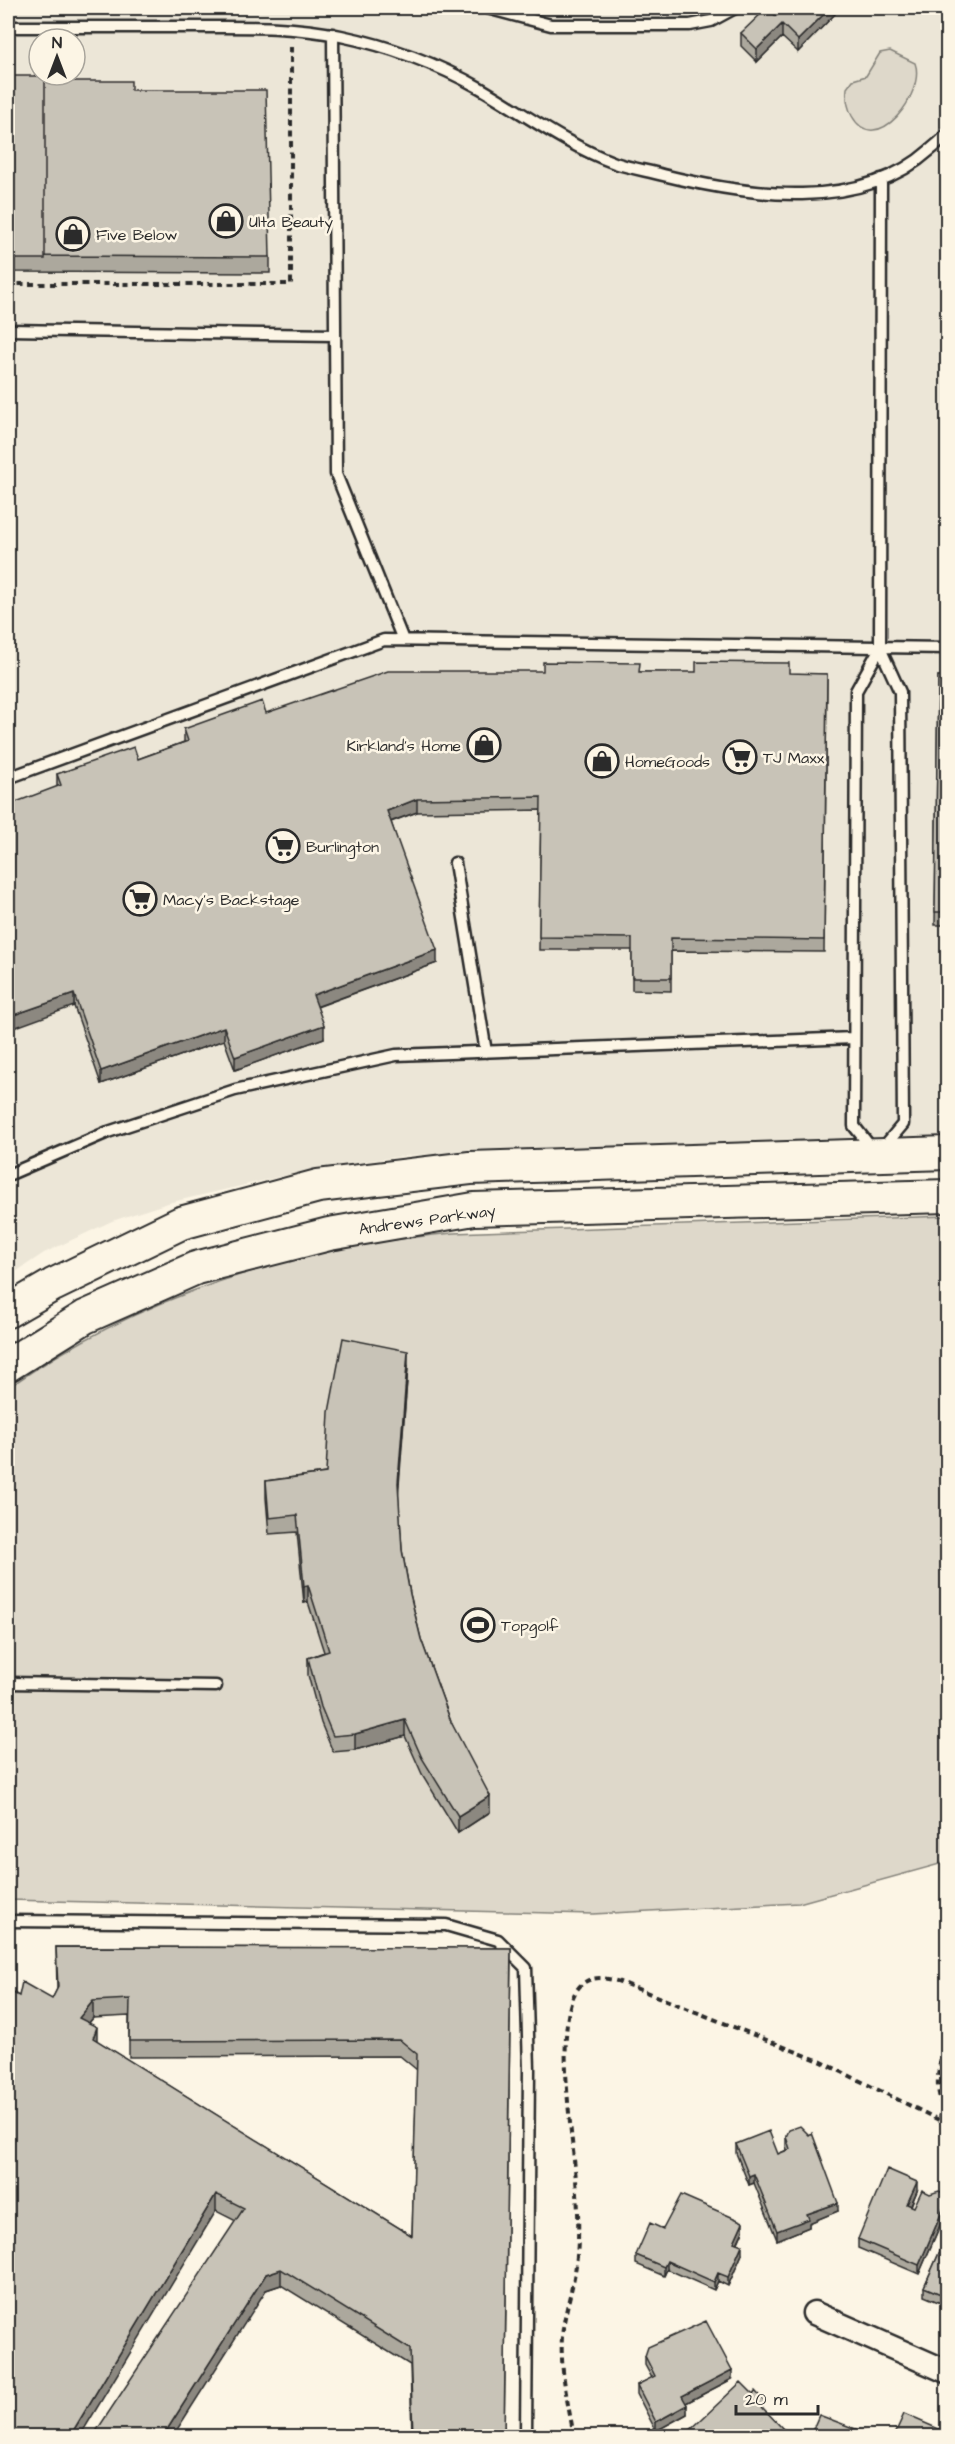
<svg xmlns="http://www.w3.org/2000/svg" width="955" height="2444" font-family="'Architects Daughter',sans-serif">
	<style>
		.built { fill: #ece6d7; fill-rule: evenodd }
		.green { fill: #ded8ca; stroke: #84827a; stroke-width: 1.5 }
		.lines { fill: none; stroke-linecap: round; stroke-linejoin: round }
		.lane-casing { stroke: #2b2b2b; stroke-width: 15 }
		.street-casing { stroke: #2b2b2b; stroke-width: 27 }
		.secondary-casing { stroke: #2b2b2b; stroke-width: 36 }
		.path { stroke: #2b2b2b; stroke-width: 4; stroke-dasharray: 6 4.5; stroke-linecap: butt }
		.lane { stroke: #fcf5e5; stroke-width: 10 }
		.street { stroke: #fcf5e5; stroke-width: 22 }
		.secondary { stroke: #fcf5e5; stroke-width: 32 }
		.wall { fill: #aca89d; stroke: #2b2b2b; stroke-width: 1.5; fill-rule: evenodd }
		.shaded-wall { fill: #8c8880; stroke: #2b2b2b; stroke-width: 1.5 }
		.building { fill: #c8c3b7; stroke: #2b2b2b; stroke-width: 1.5; fill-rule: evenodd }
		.labels { text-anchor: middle; stroke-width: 5; stroke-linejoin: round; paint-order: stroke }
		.poi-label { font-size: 16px; fill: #2b2b2b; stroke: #fcf5e5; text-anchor: start }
		.street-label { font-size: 16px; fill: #2b2b2b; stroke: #fcf5e5 }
	</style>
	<rect width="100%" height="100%" fill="#fcf5e5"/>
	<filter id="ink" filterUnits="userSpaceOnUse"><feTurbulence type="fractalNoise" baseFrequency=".0167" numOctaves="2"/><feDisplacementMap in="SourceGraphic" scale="12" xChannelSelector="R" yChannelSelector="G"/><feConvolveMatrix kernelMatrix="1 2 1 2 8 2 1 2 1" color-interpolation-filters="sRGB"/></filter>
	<g filter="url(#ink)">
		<path class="built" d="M8,8h939v1127l-535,20 -90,12 -154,36 -56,18 -68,32 -36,24zM39,39h36v36h-36z"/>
		<path class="green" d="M890,51l25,12c11,30 -39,96 -63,53 -4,-8 -6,-19 -5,-28l6,-8 13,-4 14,-23z
			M947,1216v646l-148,41 -206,11 -585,-14v-512c129,-92 288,-141 445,-155z"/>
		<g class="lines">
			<g class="lane-casing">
				<path id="lane" d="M487,8l64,17h139l21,-4 24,-13
					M8,27c59,0 119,0 179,0 52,0 103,-2 154,9 48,10 96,28 139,52 45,26 86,57 135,75 15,5 33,8 48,12 85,21 197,38 267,-25 6,-5 13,-10 18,-17
					M333,34l3,440 67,166
					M8,330l327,5
					M880,648l-24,43 -2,435 23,29 26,-31 -3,-432 -20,-44 1,-469
					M8,778l376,-138 564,8
					M455,863l31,189
					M8,1175l100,-43 127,-42 161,-35 458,-17
					M8,1683l208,3
					M8,1921l438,4 52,15 28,28 3,101 -3,367"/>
			</g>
			<g class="street-casing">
				<path id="street" d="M814,2313l134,59"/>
			</g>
			<g class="secondary-casing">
				<path id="secondary" d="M8,1311l45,-26 128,-62 137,-37 152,-18 478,-15
					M8,1365l77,-48 111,-49 133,-34 145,-25 474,-13"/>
			</g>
			<path class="path" d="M8,284h283v-237
				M948,2040c-7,15 -11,31 -10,47 1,14 7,20 1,33l9,5
				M574,2436c-6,-32 -14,-66 -12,-99 2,-24 11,-48 14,-72 4,-31 2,-65 -1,-96 -4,-41 -19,-141 0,-176 11,-20 30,-16 48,-10l199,79 117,58"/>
			<use href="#lane" class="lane"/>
			<use href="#street" class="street"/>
			<use href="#secondary" class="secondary"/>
		</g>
		<path class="wall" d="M780,8h55v6l-37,38 -16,-15 -25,25 -16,-16v-13l35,-17 4,-4z
			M8,76l123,14 139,167v16l-262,-1z
			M640,672l187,2 -3,278 -153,-1v40l-39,-1v-40h-93l2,-140 -124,2 -26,10 46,141 -120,44 7,31 -89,32 -11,-30 -123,44 -27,-78 -17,-219v-13l81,-15 46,-17v-13l82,-16z
			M938,676h10v249h-13z
			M408,1367l-10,124 4,59 8,44 11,45 30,83 39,90 -32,21 -36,-59 -17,-38 -50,14 -22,2 -12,-29 -13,-48v-17l16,-6 -16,-50 -4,1 -7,-71 -28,2 -3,-36v-17l60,-8z
			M56,1947l455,1 -7,488h-92l-2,-71 -129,-80 -15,5 -30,-69 -20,-10 -197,-215 33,3 5,-10zM129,2016v41l271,-1 17,14 -5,166 -315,-195 -8,-18 4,-5z
			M786,2137l52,74 -29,12v4l-32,13 -23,-57 -5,2 -13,-32v-9l42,10 9,-4 -1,-4z
			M917,2191l-6,15 3,1 33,2 -28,65 -61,-26v-9z
			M663,2229l80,2 -5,12 4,11 -14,32 -10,-5 -4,9 -47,-21 -3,7 -28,-12v-9z
			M948,2233v73l-24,-10v-9z
			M645,2356l87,23 -46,24 1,11 -31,17 -19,-37v-9l15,-7 -7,-13z"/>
		<path class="shaded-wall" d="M830,8h5v6l-37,38v-12z
			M782,24v13l-25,25v-13z
			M417,799v13l-30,11v-12z
			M437,950v13l-124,45v-13z
			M74,994v12l-66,24v-13z
			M324,1025v13l-89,32v-13z
			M224,1027v13l-123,44v-13z
			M408,1351v16l-10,132v-16z
			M308,1585v17l-4,1v-17z
			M405,1720v16l-50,14v-16z
			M490,1796v16l-32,21v-17z
			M93,2001v17l-14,16v-16z
			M97,2027v16l-4,-5z
			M754,2174v9l-5,2v-9z
			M917,2182v9l-10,22v-9z
			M216,2194v17l-136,225h-10z
			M947,2200v9l-28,65v-9z
			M838,2203v8l-29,12v4l-32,13v-9l30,-17z
			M743,2222v9l-9,19v-8z
			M742,2245v9l-14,32v-9z
			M667,2261v8l-3,7v-9z
			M281,2269v16l-15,5 -93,146h-10l103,-162z
			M718,2273v8l-4,9v-8z
			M732,2370v9l-50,26v-9z
			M687,2405v9l-31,17v-9z
			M784,2430v6h-7z"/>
		<path class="building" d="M767,8l9,8 9,-8h45l-32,32 -16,-16 -25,25 -16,-16z
			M8,76h37v183h-37z
			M45,81h86v9h135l4,167 -225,-1z
			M543,662l97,1 -1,9h57v-10l93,1v10l38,1 -3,266 -153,-2v40h-39v-40l-93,-1 2,-140 -124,2 -30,12 50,139 -124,45 11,30 -89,32 -11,-30 -123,44 -27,-77 -66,23v-212l53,-20 -4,-11 77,-27 4,12 50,-18 -4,-12 78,-28 4,12 122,-42h155z
			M938,676h10v236h-13z
			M343,1338l65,13 -10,132 4,67 8,44 11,45 30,83 39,74 -32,20 -36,-58 -17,-38 -50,14 -22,2 -12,-29 -13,-49 21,-7 -21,-66 -4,1 -7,-71 -28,3 -3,-37 60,-8 3,-61z
			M56,1947l455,1 -7,488h-91l-3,-87 -129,-80 -15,5 -103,162h-70l151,-228 -28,-14 -146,242h-62v-446l11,6 3,-14 30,17 6,-12zM130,1999l-1,42 271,-1 17,14 -5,182 -319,-198 4,-11 -18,-9 14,-17z
			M800,2126l9,9 3,-2 26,70 -31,11 2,5 -32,12 -23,-57 -5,2 -13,-32 33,-13 9,23 12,-5 -4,-12 3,-7z
			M887,2169l30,13 -10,22 7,3 8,-17 8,4 9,-3 6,3 2,6 -28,65 -61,-26z
			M681,2195l62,27 -9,20 8,3 -14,32 -10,-4 -4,9 -47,-21 -3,6 -28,-12 14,-32 13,6z
			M948,2233v64l-24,-10z
			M706,2321l26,49 -50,26 5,9 -31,17 -19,-37 18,-9 -10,-20 3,-9z
			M741,2382l12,12 2,-3 10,11 -4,4 23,24 -7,6h-48l-2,-2 -2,2h-41z
			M904,2414l44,19v3h-54z
			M819,2415l55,21h-64z"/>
	</g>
	<defs>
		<g id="shop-ring" transform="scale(1.725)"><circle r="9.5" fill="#fcf5e5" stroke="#2b2b2b" stroke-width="1.5"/><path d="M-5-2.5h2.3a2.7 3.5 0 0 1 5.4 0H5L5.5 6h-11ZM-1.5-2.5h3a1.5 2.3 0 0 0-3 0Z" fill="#2b2b2b"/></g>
		<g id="supermarket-ring" transform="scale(1.725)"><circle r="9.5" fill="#fcf5e5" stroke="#2b2b2b" stroke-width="1.5"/><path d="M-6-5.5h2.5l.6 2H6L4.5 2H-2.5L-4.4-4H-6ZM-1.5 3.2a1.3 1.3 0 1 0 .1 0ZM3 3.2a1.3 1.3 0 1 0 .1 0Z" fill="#2b2b2b"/></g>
		<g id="stadium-ring" transform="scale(1.725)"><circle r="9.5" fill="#fcf5e5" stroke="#2b2b2b" stroke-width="1.5"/><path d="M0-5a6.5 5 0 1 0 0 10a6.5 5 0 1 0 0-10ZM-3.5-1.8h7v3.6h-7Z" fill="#2b2b2b"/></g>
	</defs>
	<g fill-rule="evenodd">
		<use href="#shop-ring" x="226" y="221"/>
		<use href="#shop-ring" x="73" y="234"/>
		<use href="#shop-ring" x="484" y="745"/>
		<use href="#supermarket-ring" x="740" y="757"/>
		<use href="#shop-ring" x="602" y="761"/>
		<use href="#supermarket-ring" x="283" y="846"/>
		<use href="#supermarket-ring" x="140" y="899"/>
		<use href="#stadium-ring" x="478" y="1625"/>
	</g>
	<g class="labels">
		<g class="poi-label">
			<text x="249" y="227">Ulta Beauty</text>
			<text x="96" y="240">Five Below</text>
			<text x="461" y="751" text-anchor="end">Kirkland's Home</text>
			<text x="763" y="763">TJ Maxx</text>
			<text x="625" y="767">HomeGoods</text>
			<text x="306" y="852">Burlington</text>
			<text x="163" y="905">Macy's Backstage</text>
			<text x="501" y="1631">Topgolf</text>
		</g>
		<g class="street-label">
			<text transform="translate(427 1219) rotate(-8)" y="6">Andrews Parkway</text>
		</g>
	</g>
	<rect width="955" height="2444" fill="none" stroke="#fcf5e5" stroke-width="30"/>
	<rect x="15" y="15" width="925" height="2414" fill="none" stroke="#2b2b2b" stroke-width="2" filter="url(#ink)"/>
	<g transform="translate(57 57)"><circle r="28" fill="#fcf5e5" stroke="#a8a49b" stroke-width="1.5"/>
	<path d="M0-4.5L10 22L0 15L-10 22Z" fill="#2b2b2b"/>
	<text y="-9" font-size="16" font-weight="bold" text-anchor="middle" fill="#2b2b2b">N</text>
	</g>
	<path d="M736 2405v9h82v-9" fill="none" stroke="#2b2b2b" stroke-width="3"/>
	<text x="745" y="2405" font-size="18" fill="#2b2b2b" stroke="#fcf5e5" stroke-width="4.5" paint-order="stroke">20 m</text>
</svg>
